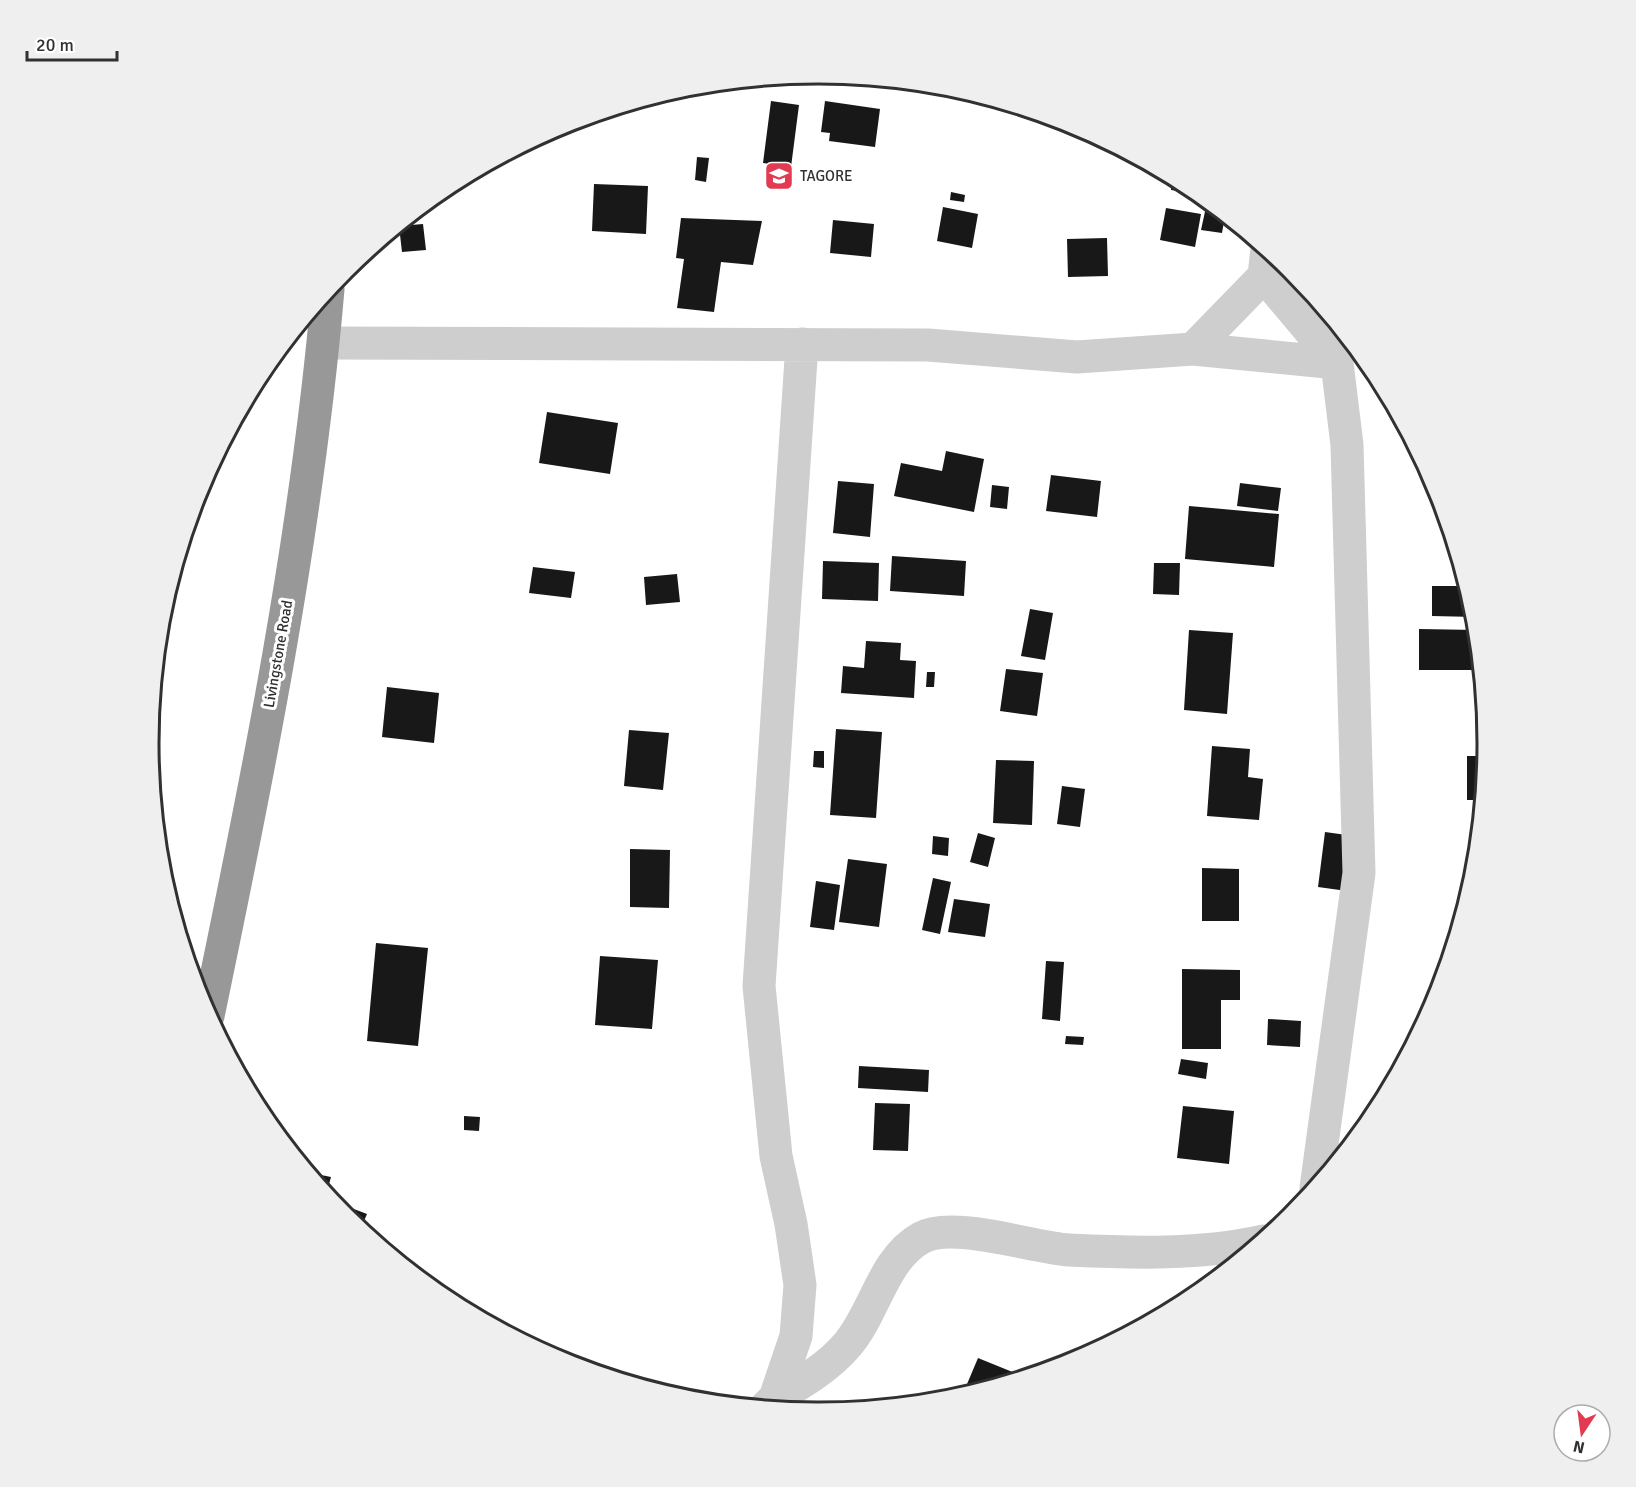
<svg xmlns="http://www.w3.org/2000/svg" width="1636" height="1487" font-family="Signika,sans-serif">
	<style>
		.building { fill: #181818 }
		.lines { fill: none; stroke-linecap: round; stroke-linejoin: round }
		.minor { stroke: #cecece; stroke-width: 33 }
		.highway { stroke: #989898; stroke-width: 33 }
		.labels { text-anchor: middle; stroke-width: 6; stroke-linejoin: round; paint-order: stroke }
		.poi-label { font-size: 15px; fill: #313131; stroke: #fff; text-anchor: start }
		.street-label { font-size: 15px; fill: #313131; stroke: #fff }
		.rim { fill: none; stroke: #313131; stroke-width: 3 }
	</style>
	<rect width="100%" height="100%" fill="#fff"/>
	<path class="building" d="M771,101l28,4 -8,62 -28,-4z
		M825,101l55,8 -5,38 -46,-6 1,-8 -9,-1z
		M697,157l12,1 -3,24 -11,-2z
		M1172,177l19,10 8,7 -28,-4z
		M594,184l54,2 -2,48 -54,-3z
		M951,192l14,3 -1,7 -14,-2z
		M943,207l35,7 -6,34 -35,-7z
		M1206,207l12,2 7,6 -3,18 -21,-3z
		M1166,208l35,6 -6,33 -35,-7z
		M681,218l81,3 -9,44 -32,-3 -7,50 -37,-4 7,-49 -8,-1z
		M833,220l41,4 -3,33 -41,-4z
		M423,224l3,26 -24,2 -3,-26z
		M1107,238l1,38 -40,1 -1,-38z
		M547,412l71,11 -8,51 -71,-11z
		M946,451l38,8 -10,53 -80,-16 7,-33 41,8z
		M1051,475l50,6 -4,36 -51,-6z
		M838,481l36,3 -4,53 -37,-4z
		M1240,483l41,5 -3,23 -41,-5z
		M992,485l17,2 -2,22 -17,-2z
		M1189,506l90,8 -5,53 -89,-8z
		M892,556l74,5 -2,35 -74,-5z
		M823,561l56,2 -1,38 -56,-2z
		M1154,563h26l-1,32 -26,-1z
		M533,567l42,5 -4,26 -42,-5z
		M677,574l3,28 -34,3 -2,-28z
		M1432,586h35l9,31 -44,-1z
		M1030,609l23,4 -8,47 -24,-4z
		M1419,629l58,1 4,40h-62z
		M1189,630l44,3 -6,81 -43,-4z
		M866,641l35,2 -1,17 16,1 -2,37 -73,-5 2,-27 21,2z
		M1006,669l37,4 -6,43 -37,-5z
		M927,672h8l-1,15h-8z
		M387,687l52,6 -5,50 -52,-6z
		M836,729l46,3 -6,86 -46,-3z
		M629,730l40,3 -6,57 -39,-4z
		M1212,746l38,3 -2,28 15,2 -4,41 -52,-4z
		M814,751h10v17l-11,-1z
		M1467,756h20l-5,44h-15z
		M996,760l38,1 -2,64 -39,-2z
		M1062,786l23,3 -5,38 -23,-3z
		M1325,832l29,4 -7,55 -29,-4z
		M978,833l17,5 -7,29 -18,-5z
		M933,836l16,2 -1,18 -16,-2z
		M630,849l40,1 -1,58 -39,-1z
		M848,859l39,5 -8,63 -40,-5z
		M1202,868l37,1v52h-37z
		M933,878l18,4 -11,52 -18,-4z
		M816,881l24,4 -6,45 -24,-3z
		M954,899l36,5 -5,33 -37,-5z
		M376,943l52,5 -10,98 -51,-5z
		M600,956l58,4 -6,69 -57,-4z
		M1046,961l18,1 -4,59 -18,-2z
		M1182,969l58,1v30h-19v49h-39z
		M1268,1019l33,2 -1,26 -33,-2z
		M1066,1036l18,1 -1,8 -18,-1z
		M1181,1059l27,4 -2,16 -28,-5z
		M859,1066l70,4 -1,22 -70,-4z
		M875,1103l35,1 -2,47 -35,-1z
		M1183,1106l51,5 -5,53 -52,-6z
		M464,1116l16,1 -1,14 -15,-1z
		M311,1173l20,4 -5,18 -16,-19z
		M330,1200l37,14 -7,16 -16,-13z
		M978,1358l47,19 -63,19z"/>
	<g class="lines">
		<path class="minor" d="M1264,276l73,87
			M324,343l604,2 149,12 116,-8 71,-73 3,-27
			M1193,349l144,14 10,82 12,428 -43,315
			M775,1398c25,-14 54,-31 73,-54 27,-32 35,-85 73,-106 31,-18 113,10 148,12 64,3 132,5 194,-9
			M765,1408l10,-10 21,-62 4,-51 -9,-61 -15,-68 -17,-170 43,-642"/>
		<path class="highway" d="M208,1016c50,-240 99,-482 120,-727"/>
	</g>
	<defs>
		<g id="school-square" transform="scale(1.5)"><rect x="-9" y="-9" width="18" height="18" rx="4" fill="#e23a51" stroke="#fff"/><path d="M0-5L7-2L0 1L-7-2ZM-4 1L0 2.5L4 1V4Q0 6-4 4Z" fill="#fff"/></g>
	</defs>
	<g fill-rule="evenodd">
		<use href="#school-square" x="779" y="176"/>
	</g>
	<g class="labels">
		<g class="poi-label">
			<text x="800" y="181">TAGORE</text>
		</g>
		<g class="street-label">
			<text transform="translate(278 654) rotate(-80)" y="5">Livingstone Road</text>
		</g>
	</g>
	<path d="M0 0H1636V1487H0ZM159 743a659 659 0 1 1 1318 0a659 659 0 1 1-1318 0Z" fill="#efefef" fill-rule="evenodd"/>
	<path class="rim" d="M159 743a659 659 0 1 1 1318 0a659 659 0 1 1-1318 0Z"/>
	<g transform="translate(1582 1433) rotate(193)"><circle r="28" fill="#ffffff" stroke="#adadad" stroke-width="1.5"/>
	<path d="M0-4.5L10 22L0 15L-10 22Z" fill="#e23a51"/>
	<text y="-9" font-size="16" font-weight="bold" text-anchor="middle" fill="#313131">N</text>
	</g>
	<path d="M27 51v9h90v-9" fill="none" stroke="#313131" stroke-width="3"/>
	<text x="36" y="51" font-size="18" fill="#313131" stroke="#ffffff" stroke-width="4.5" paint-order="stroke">20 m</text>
</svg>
